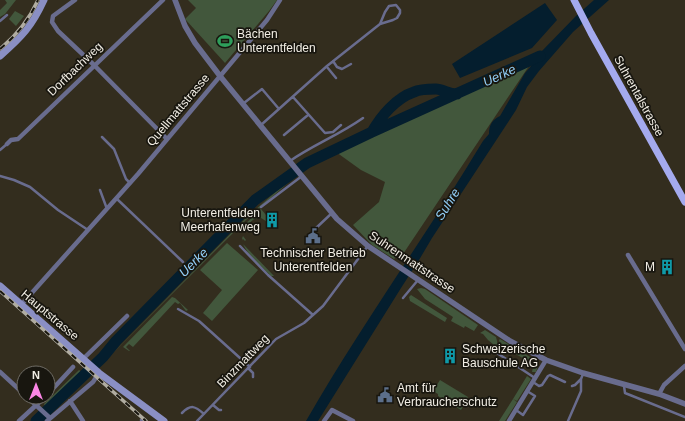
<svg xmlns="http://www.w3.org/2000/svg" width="685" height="421" font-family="Helvetica,sans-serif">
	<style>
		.green { fill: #42573c }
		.water { fill: #041e2e }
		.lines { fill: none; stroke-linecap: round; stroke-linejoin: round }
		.river { stroke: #041e2e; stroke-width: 11 }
		.service { stroke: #696c8e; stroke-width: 2.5 }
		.minor { stroke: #696c8e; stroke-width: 4.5 }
		.tertiary { stroke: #696c8e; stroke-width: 5.5 }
		.secondary { stroke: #8a8fc4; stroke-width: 7 }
		.primary { stroke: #a4aaee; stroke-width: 7 }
		.rail-casing { stroke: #b0aca1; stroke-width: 3.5 }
		.rail { stroke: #18160f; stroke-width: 2; stroke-dasharray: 6; stroke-linecap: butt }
		.labels { text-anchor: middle; stroke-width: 3.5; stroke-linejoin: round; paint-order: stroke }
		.poi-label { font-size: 12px; fill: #f2eee5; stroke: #18160f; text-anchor: start }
		.street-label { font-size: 12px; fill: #f2eee5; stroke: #18160f }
		.water-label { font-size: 13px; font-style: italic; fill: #92cff8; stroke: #18160f }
	</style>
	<rect width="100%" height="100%" fill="#332d1e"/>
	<path class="green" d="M5,0h11l-11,14 -5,3v-7l7,-7z
		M188,0h89l-8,11 -44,52 -40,-44 11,-11z
		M15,11l9,5 -8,10 -7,-7z
		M529,66l-128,191 -4,-1 -3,3 -22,-14 -19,-20 26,-23 6,-20 -24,-12 -25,-18z
		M289,180v2l-43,38 -142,142 141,-143z
		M261,209l14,17 -2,2c-15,-16 -16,-12 -31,2l-2,-1z
		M243,236l3,4 -1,1 -2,-2 -1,1 1,4 31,32h-3c-8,-8 -34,-30 -28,-40z
		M227,243l31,27 -46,51 -9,-8 19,-23 -22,-20z
		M421,288l4,1 53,36 -4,6 -9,-5 -1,2 -13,-7 2,-4 -28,-18 -8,-10z
		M411,295l36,23 -2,4 -35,-21 -1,-4z
		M172,297l3,1 13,12 -2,1 -6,-8 -2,1 -3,-2 -42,45 -4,-3 -3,3 4,4h-1l-6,-4z
		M485,330l11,7 3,12 -11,-9 -5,-6 -3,-1z
		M500,339l35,21 3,6 -2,6h-4l1,-5 -3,-5 -20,-11 -5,-4h-4l-2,-7z
		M79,370l8,6v3l-36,33 -6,-6 -1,-2z
		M527,376l4,3 -14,22 -4,-2z
		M440,380l28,17 -7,13 -23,-14v-2l-5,-3z
		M513,399l4,3 -12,19h-6z"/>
	<path class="water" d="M594,0h15l-36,32 -34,39 -12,16 -11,23 -84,128 -13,22 -18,28 -83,133h-12c55,-96 120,-185 177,-280l6,-7c0,-9 3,-14 11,-18l25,-43 15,-17 1,-4 35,-36z
		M545,3l12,17 -25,28 -72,30 -8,-14z"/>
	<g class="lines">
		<path class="river" d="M372,132c9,-16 24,-34 42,-40 6,-3 15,-3 22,-3 7,0 12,5 21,5
			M36,421l67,-64 13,-16 139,-141 52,-37 65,-31 168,-76"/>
		<path class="service" d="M0,21l7,-6
			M333,61l4,6 5,2 9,-5
			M327,67l9,11
			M293,97l32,36 8,-1 8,-7
			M244,103l18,-14 17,20
			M261,125l66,-59 53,-42 13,-4 4,-2 3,-5v-3l-4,-5 -7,1 -4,6 -5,12
			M284,135l24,-20
			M102,137l12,12 12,30 4,4
			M0,150l7,-6
			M290,161c23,-16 49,-26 73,-43
			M0,176l14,4 16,7 28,23 30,20
			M100,190l7,19
			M117,199l66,63
			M261,207l41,-31
			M315,229l17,-16
			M240,246l28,29 45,40
			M403,298l15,-18
			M178,309l21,12 51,46
			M497,353l38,25
			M248,368l5,5v4
			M533,382l6,4 3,-1 6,-9 2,-1 15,7
			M572,386l3,-1 6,-6
			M624,386l1,7 60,24
			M213,405l6,5h2
			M516,410l7,5 12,-19 -8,-5
			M182,413c9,-9 13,-7 22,1
			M141,420l1,1
			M197,421l79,-82 28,-16 19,-17 44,-59
			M568,421l13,-30v-12l2,-5"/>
		<path class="minor" d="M75,0l-22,16 -1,6 6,9 36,34 73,74
			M7,144l4,-4 7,-1 145,-139
			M628,255l57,94
			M21,305l117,-131 129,-154 13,-20
			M84,358l43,-42
			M0,372l24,22
			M48,394l25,-27
			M659,394l5,-9 21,-19
			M27,397l23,21
			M70,401l13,20
			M19,421l26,-24
			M47,421l46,-39 6,-9
			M324,421l8,-11 21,11
			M509,421l37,-61"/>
		<path class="tertiary" d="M175,0l10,26 10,17 25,33 117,143 31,27 142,95 36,19 37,13 76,21 26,10"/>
		<path class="secondary" d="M0,56c22,-19 32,-30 44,-56
			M0,286l99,87 65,48"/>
		<path class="primary" d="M574,0l17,33 94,169"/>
		<g class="rail-casing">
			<path id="rail" d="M0,49c17,-14 29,-29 38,-49
				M0,291l146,130"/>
		</g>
		<use href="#rail" class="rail"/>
	</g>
	<defs>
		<g id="stadium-bare" transform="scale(1.2)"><path d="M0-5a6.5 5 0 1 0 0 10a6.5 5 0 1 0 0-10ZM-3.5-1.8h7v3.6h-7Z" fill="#2e9e5b" stroke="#18160f" stroke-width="2.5" paint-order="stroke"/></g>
		<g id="building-bare" transform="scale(1.2)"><path d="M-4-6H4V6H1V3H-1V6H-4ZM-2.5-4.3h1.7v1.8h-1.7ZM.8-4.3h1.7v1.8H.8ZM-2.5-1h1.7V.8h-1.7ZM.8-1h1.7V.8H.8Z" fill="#0f9aa8" stroke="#18160f" stroke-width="2.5" paint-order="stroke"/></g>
		<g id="civic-bare" transform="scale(1.2)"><path d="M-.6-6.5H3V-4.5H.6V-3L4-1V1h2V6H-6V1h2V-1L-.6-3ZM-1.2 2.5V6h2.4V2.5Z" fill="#5c6f8a" stroke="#18160f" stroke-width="2.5" paint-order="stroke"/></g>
	</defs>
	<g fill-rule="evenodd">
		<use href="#stadium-bare" x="225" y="41"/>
		<use href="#building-bare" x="272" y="220"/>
		<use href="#civic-bare" x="313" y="236"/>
		<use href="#building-bare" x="667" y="267"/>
		<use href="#building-bare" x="450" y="356"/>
		<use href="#civic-bare" x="385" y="395"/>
	</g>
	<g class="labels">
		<g class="poi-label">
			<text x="237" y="38">Bächen<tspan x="237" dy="14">Unterentfelden</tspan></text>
			<text x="260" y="217" text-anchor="end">Unterentfelden<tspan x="260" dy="14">Meerhafenweg</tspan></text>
			<text x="313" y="257" text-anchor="middle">Technischer Betrieb<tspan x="313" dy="14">Unterentfelden</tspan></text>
			<text x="655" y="271" text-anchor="end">M</text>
			<text x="462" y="353">Schweizerische<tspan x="462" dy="14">Bauschule AG</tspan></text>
			<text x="397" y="392">Amt für<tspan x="397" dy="14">Verbraucherschutz</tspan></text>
		</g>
		<g class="street-label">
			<text transform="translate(75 69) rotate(-44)" y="4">Dorfbachweg</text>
			<text transform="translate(639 96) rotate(61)" y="4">Suhrentalstrasse</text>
			<text transform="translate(178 110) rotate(-50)" y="4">Quellmattstrasse</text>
			<text transform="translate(412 262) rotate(34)" y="4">Suhrenmattstrasse</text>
			<text transform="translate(50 315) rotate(40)" y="4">Hauptstrasse</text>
			<text transform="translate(243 361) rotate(-46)" y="4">Binzmattweg</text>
		</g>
		<g class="water-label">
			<text transform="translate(499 75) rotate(-25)" y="5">Uerke</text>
			<text transform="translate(447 204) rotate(-58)" y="5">Suhre</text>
			<text transform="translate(193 262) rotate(-45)" y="5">Uerke</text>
		</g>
	</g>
	<g transform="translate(36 385)"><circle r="19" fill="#18160f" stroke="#6f6c65"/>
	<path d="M0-3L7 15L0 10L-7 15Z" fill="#fb86e5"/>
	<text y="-6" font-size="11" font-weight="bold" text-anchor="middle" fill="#f2eee5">N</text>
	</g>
</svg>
